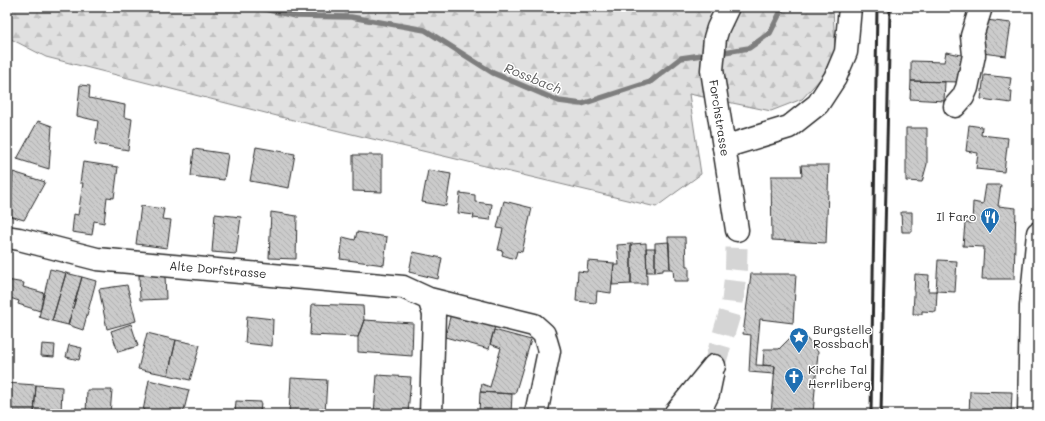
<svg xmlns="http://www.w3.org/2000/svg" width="1045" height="421" font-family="Mali,sans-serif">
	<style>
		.forest { fill: url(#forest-firs); stroke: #868686 }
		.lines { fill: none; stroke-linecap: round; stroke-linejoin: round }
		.stream { stroke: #7e7e7e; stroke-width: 5.5 }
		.building { fill: url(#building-back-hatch); stroke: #2b2b2b }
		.major-tunnel { stroke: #d5d5d5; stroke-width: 22; stroke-dasharray: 22 11; stroke-linecap: butt }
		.minor-casing { stroke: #2b2b2b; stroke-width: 25 }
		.major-casing { stroke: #2b2b2b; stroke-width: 25 }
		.minor { stroke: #fff; stroke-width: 22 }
		.major { stroke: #fff; stroke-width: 22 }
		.rail { stroke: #2b2b2b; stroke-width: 3 }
		.labels { text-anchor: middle; stroke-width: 3; stroke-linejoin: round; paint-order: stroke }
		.street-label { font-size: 12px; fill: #2b2b2b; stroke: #fff }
		.poi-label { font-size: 12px; fill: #2b2b2b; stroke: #fff; text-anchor: start }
		.water-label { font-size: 13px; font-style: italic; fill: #5c5c5c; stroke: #fff }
	</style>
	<defs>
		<pattern id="forest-firs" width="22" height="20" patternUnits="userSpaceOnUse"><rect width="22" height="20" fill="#e0e0e0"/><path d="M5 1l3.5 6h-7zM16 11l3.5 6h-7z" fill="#c0c0c0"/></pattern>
		<pattern id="building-back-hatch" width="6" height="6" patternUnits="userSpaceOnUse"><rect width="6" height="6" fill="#cbcbcb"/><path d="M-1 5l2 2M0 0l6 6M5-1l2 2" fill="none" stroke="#aeaeae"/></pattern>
	</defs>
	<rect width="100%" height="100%" fill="#fff"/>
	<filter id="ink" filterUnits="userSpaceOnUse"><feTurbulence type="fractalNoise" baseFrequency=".025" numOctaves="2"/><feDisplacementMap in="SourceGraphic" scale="8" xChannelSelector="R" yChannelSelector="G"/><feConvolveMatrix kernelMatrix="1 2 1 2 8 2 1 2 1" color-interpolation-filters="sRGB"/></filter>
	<g filter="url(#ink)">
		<path class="forest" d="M7,7h826l2,43 -13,27 -20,22 -31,12 -82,-17 12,80 -45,33 -371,-89 -239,-61 -39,-20z"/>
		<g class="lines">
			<path class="stream" d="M256,7l39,9 56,1 74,13 68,43 66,28 23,3 68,-22 31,-24 28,-4
				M718,53l31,-5 21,-15 13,-26"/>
		</g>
		<path class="building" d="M986,20l25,3 -5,33 -24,-3z
			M946,52l21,4 -5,26 -51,-1v-20l33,1z
			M984,75l27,3 -2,13h3l-1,12 -30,-4z
			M911,81l34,1 -1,19 -34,-2z
			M80,85l10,1 -1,12 36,7 -1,12 8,2 -4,31 -33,-6 3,-23 -21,-5z
			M38,121l14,5 -3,43 -32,-10z
			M969,125l13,2 -1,8 27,3 -4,34 -28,-3 2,-16 -12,-2z
			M906,128h21v36l-5,18 -16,-1z
			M256,147l39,7 -6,34 -39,-7z
			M194,149l34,5 -4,26 -33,-4z
			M353,155h29v37l-29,-1z
			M83,162l35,5 -4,31 -7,-1 -3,26 -10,-2 -2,14 -20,-3 2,-18 4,1 5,-32h-3z
			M801,165h28l-3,78 -54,-3 -1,-64h31z
			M428,170l23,4 -5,32 -24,-4z
			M13,172l32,10 -21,38 -14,-4z
			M986,185h15l-3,21 18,2 -2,71h-32l2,-32 -21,-1 2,-23h7l1,-21 10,2z
			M460,193l15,2v7l17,2 -2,16 -17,-2 1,-3 -16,-2z
			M504,201l28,7 -10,44 -5,-1 -2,8 -13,-4 1,-4 -5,-1 5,-21 -6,-1z
			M141,206l23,3 -2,10 9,1 -4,28 -31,-4z
			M271,212l26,4 -1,43 -27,-1z
			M901,212h11v20h-10z
			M215,214l26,3 -5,37 -24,-2z
			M357,232l30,5 -3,28 -44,-6 3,-22 12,3z
			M668,237h17l1,29h3v15h-15l-1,-12h-3z
			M669,242l1,27h-7v2l-8,1v-29z
			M646,243l1,41h-16v-40z
			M631,244v40l-19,1 2,-20h5l-2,-20z
			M646,248h9v24h-8z
			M413,252l29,6 -4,21 -29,-7z
			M938,260l19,1 -2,31 -19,-1z
			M588,261l26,2 -3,30 -14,-2 -1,12 -20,-2 2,-30 9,1z
			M50,269l16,4 -14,48 -13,-4z
			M66,273l16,4 -14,48 -16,-4z
			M751,274h45l-3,49 -33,-4 -4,46 19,1 -1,8 -25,-2 2,-37 -8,-1z
			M915,274l14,1 -1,16h9l-1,21 -14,-1v3h-9z
			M139,275h26l1,24 -26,1z
			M82,277l14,4 -13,49 -15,-5z
			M7,280l17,3 -1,4 21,6 -4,18 -22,-7 1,-3 -12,-4z
			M127,285l9,36 -29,8 -8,-40z
			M312,304l51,2 1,14 -6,17 -48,-2z
			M451,313l44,13 -6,23 -44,-12z
			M247,316l26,3 -1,27 -27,-3z
			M364,320l49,3 -1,33 -54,-4v-15z
			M131,324l7,22 -20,6 -7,-21z
			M494,330l37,10 -16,54 -35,-2 2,-8 8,3 11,-39 -11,-4z
			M147,333l29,7 -8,35 -30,-6z
			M790,338l17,1 11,13 -5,62h-42l4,-48 -12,-1 1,-16h15z
			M176,340l24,5 -10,35 -22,-5z
			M42,344l13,1 -1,12 -13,-1z
			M69,345l13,3 -3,12 -13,-3z
			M377,375l34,2 -3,37h-34z
			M291,378l36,2 -2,34h-36z
			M149,380l40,10 -6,24h-31l1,-2 -10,-1z
			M7,383l29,2 -2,29h-27z
			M36,385l26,2 -1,27h-27z
			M87,390h25l-2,24h-24z
			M970,391l42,1 -1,22h-42z
			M480,392l32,2 -1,20h-32z
			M236,401l25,1 -1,12h-25z"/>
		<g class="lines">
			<path class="major-tunnel" d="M714,366l18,-60 4,-37 1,-39"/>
			<g class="minor-casing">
				<path id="minor" d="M955,106l8,-9 4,-9 7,-33 -2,-19 9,-29
					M724,147l65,-20 29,-23 17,-26 11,-26 4,-45
					M7,237l12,2 78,20 306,28 26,12 105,26 10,9 5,17 -13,63
					M429,299l5,15 -3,100"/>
			</g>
			<g class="major-casing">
				<path id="major" d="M728,7l-10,21 -3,10 -3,32 25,160
					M675,414l39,-48
					M698,414l10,-20 4,-19
					M1029,414l2,-108 7,-73"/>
			</g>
			<use href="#minor" class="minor"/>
			<use href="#major" class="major"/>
			<path class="rail" d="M871,414l6,-407
				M881,414l9,-407"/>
		</g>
	</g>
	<defs>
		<g id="restaurant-pin" transform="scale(1)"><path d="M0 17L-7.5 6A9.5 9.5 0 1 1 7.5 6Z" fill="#1f6fb2" stroke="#fff"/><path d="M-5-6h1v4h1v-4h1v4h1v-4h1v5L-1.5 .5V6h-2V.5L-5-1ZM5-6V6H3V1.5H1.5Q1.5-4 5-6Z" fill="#fff"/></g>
		<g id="sight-pin" transform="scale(1)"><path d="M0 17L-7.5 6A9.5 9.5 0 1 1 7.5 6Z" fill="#1f6fb2" stroke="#fff"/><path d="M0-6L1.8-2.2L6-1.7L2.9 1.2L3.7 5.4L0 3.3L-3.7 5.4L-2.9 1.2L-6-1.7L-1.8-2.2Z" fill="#fff"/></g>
		<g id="church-pin" transform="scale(1)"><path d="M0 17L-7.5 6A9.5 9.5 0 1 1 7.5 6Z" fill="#1f6fb2" stroke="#fff"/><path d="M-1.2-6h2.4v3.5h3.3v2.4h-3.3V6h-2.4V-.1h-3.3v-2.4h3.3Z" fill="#fff"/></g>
	</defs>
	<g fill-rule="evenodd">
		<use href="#restaurant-pin" x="990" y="217"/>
		<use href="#sight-pin" x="799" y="337"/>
		<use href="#church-pin" x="794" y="377"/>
	</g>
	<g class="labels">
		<g class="street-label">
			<text transform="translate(719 118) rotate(81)" y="4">Forchstrasse</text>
			<text transform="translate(218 270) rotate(5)" y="4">Alte Dorfstrasse</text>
		</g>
		<g class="poi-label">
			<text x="976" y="221" text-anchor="end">Il Faro</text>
			<text x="813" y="334">Burgstelle<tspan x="813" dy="14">Rossbach</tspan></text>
			<text x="808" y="374">Kirche Tal<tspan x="808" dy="14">Herrliberg</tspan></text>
		</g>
		<g class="water-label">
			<text transform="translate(533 78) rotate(22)" y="5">Rossbach</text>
		</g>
	</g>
	<rect width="1045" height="421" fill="none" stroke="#fff" stroke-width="24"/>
	<rect x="12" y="12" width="1021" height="397" fill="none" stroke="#2b2b2b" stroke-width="1.5" filter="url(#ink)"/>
</svg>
